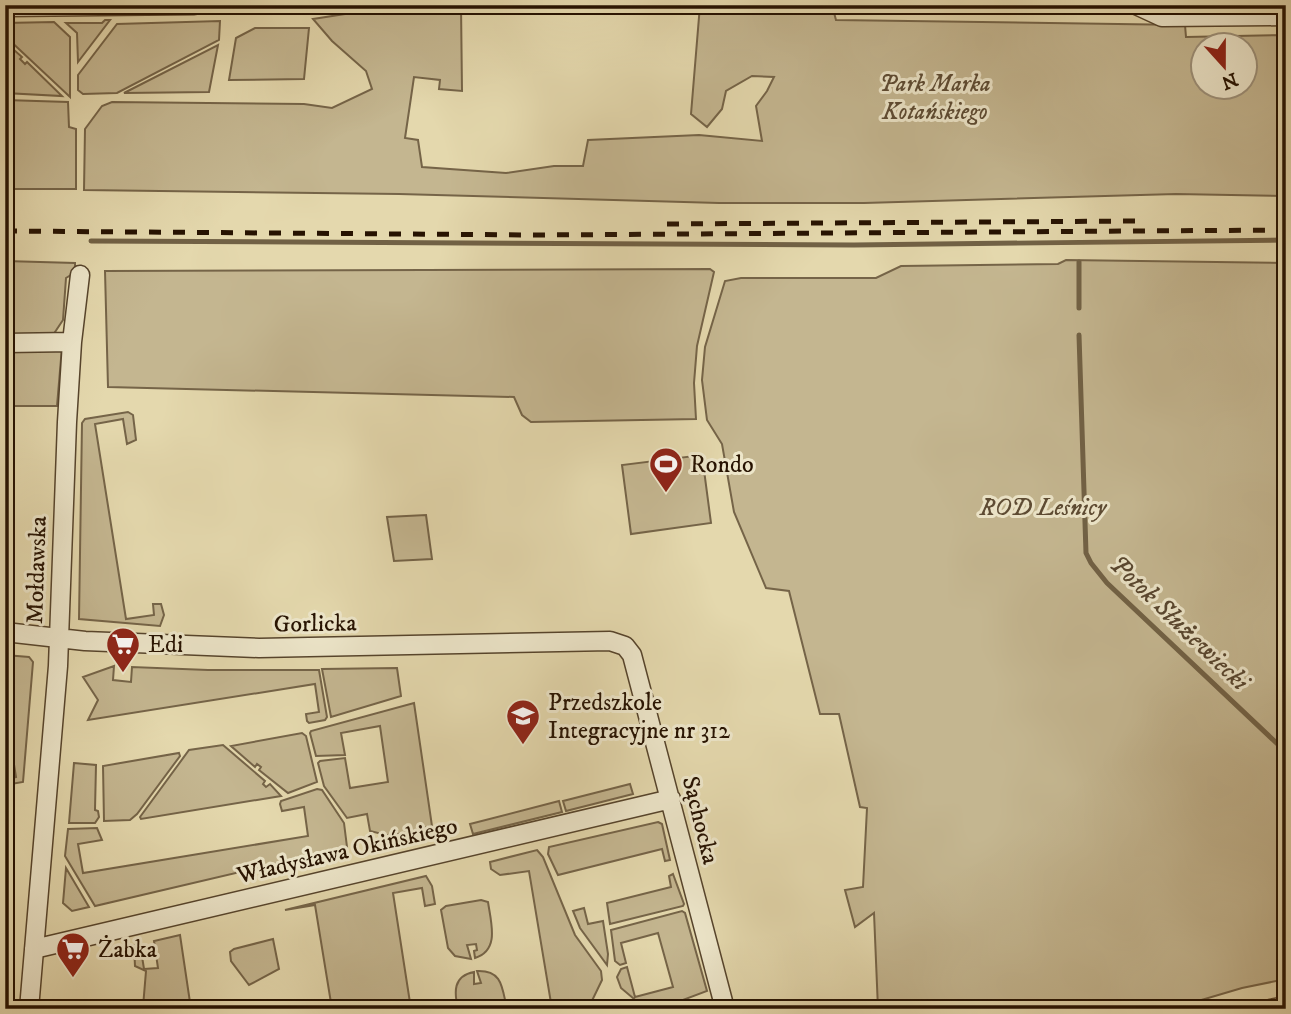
<svg xmlns="http://www.w3.org/2000/svg" width="1291" height="1014" font-family="'IM FELL DW Pica',serif">
	<style>
		.green { fill: #c4b690; stroke: #756448; stroke-width: 2; fill-rule: evenodd }
		.lines { fill: none; stroke-linecap: round; stroke-linejoin: round }
		.stream { stroke: #716145; stroke-width: 5 }
		.minor-casing { stroke: #56442c; stroke-width: 21 }
		.minor { stroke: #ede6ca; stroke-width: 18 }
		.rail { stroke: #261201; stroke-width: 5; stroke-dasharray: 12 12; stroke-linecap: butt }
		.labels { text-anchor: middle; stroke-width: 6; stroke-linejoin: round; paint-order: stroke }
		.park-label { font-size: 24px; font-style: italic; fill: #5d4b33; stroke: #ede6ca }
		.poi-label { font-size: 24px; fill: #261201; stroke: #ede6ca; text-anchor: start }
		.street-label { font-size: 24px; fill: #261201; stroke: #ede6ca }
		.water-label { font-size: 26px; font-style: italic; fill: #58462f; stroke: #ede6ca }
	</style>
	<rect width="100%" height="100%" fill="#e4d8ad"/>
	<filter id="stains"><feTurbulence type="fractalNoise" baseFrequency=".00286" numOctaves="4"/><feColorMatrix values="0 0 0 0 .2 0 0 0 0 .09 0 0 0 0 .02 0 0 0 .5 -.17"/></filter>
	<radialGradient id="worn" r=".72"><stop offset=".6" stop-color="#630" stop-opacity="0"/><stop offset="1" stop-color="#630" stop-opacity=".3"/></radialGradient>
	<path class="green" d="M364,5h97l1,86 -23,-2 1,-9 -26,-3 -9,61 13,2 4,27 84,6 48,-7h29l5,-26 111,-5 63,6 -6,-35 11,-15 7,-14 -22,-1 -26,15 -4,18 -15,18 -16,-13 9,-109h132l4,15 349,5 1,12 100,-2v161l-110,-2 -312,9h-145l-320,-9 -315,-4 1,-61 17,-23 10,-4 192,2 28,4 40,-19 -6,-18 -34,-30 -19,-22 32,-5zM1204,46h42v42h-42z
		M105,20h5l-32,42 -1,-29 -11,-10h36z
		M220,21l-1,19 -102,53 -34,1 -5,-4v-15l39,-51z
		M54,22l16,15v60l-65,-61v-13z
		M255,28h54l-5,51 -75,1 7,-42z
		M5,42l17,15 -2,2 5,5 2,-2 35,34 -57,-3z
		M218,45l-9,47 -85,1z
		M5,100l63,2 1,25 7,2v60h-71z
		M1066,260l220,3v716l-44,9 -71,21h-293l-4,-96 -19,14 -10,-37 18,-3 4,-79 -7,-1 -21,-93h-19l-31,-123 -23,-3 -32,-76 -12,-68 -15,-24 -5,-40 3,-33 20,-66 16,-3h135l25,-12 157,-2z
		M5,261l70,2v12h-4l-5,3 -3,42 -10,15 -48,1z
		M710,269l4,3 -17,74 -3,37 2,36 -165,3 -9,-7 -8,-18 -406,-10 -3,-116z
		M62,347l-5,59h-52v-58z
		M128,412l5,3 3,25 -9,4 -4,-25 -28,5 31,195 28,-4 -1,-11h8l3,11 -4,11 -81,-7 3,-196 3,-4z
		M702,455l9,68 -80,11 -9,-69z
		M426,515l6,44 -38,2 -7,-44z
		M5,655l24,2 4,5 -10,120 -18,3v-5l11,-3 -11,-69z
		M114,666l-1,14 18,2 1,-15 76,3h111l8,47 -2,3 -16,3 -2,-2 -1,-7 13,-2 -4,-28 -227,36 10,-20 -15,-23z
		M397,668l4,28 -70,21 -9,-48z
		M414,703l18,123 -42,10 -20,-5 -3,-17 -20,4 -23,-32 -6,-23 2,-2 25,-3 5,30 38,-6 -8,-56 -39,7 4,22 -29,1 -6,-23 1,-2z
		M302,733l4,3 11,46 -29,11 -29,-23 2,-3 -4,-3 -2,3 -24,-21z
		M223,745l42,36 -2,3 3,3 4,-3 11,12 -140,23 -1,-2 49,-67z
		M179,753l1,3 -43,58 -7,6 -26,1 -1,-55z
		M74,763l22,2 -1,45 3,1 1,6 -4,6h-26z
		M630,784l3,10 -67,17 -3,-10z
		M317,789l5,1 22,33 3,24 -252,59 -30,-50 3,-27 29,-1 5,12 -24,4 5,29 225,-37 -4,-29 -22,4 -2,-7 1,-3z
		M559,801l3,11 -89,22 -3,-10z
		M658,822l4,2 8,36 -5,1 -3,-12 -104,26 -10,-21 1,-7z
		M537,850l6,7 32,78 26,36 1,9 -14,29h-36l-23,-138 -29,4 -9,-6 -1,-7z
		M66,868l23,39 -17,4 -9,-8z
		M673,874l11,30 -1,2 -73,18 -3,-21 64,-16 -2,-11z
		M426,876l6,10 3,18 -10,2 -3,-18 -29,5 18,116h-79l-17,-104 -30,5z
		M481,900l7,2c3,21 12,48 -13,56l-1,-7 3,-1 -1,-6 -9,1 4,14 -16,-3 -7,-8 -7,-38 5,-4z
		M584,908l4,16 15,-3 5,33 -1,11 -27,-37 -7,-17z
		M682,911l3,2 22,78 -48,18h-13l-25,-21 -4,-11 4,-8 6,-2 8,30 38,-10 -15,-54 -37,10 5,20 -6,2 -5,-4 -4,-31z
		M180,935l11,74 -48,-2 3,-36 -11,-5 -1,-21 6,-1 4,25 14,-1 -4,-27z
		M273,939l6,30 -30,16 -18,-24 -1,-9 4,-3z
		M477,971c26,-1 25,17 30,38h-49c-4,-17 -5,-33 16,-37v12l7,-1z"/>
	<g class="lines">
		<path class="stream" d="M91,241l763,4 432,-5
			M1079,308v-46
			M1079,335l7,218 5,10 16,20 179,169"/>
		<g class="minor-casing">
			<path id="minor" d="M1136,5l26,12 124,-1
				M5,7l189,-2
				M5,343l67,-1
				M5,632l80,9 174,7 351,-7 15,5 7,9 93,354
				M34,949l637,-150
				M29,1009l29,-343 9,-244 5,-80 8,-67
				M1270,1009l16,-3"/>
		</g>
		<use href="#minor" class="minor"/>
		<path class="rail" d="M667,224l472,-3
			M5,231l532,4 749,-5"/>
	</g>
	<defs>
		<g id="stadium-pin" transform="scale(1.75)"><path d="M0 17L-7.5 6A9.5 9.5 0 1 1 7.5 6Z" fill="#8f2418" stroke="#ede6ca"/><path d="M0-5a6.5 5 0 1 0 0 10a6.5 5 0 1 0 0-10ZM-3.5-1.8h7v3.6h-7Z" fill="#fff"/></g>
		<g id="supermarket-pin" transform="scale(1.75)"><path d="M0 17L-7.5 6A9.5 9.5 0 1 1 7.5 6Z" fill="#8f2418" stroke="#ede6ca"/><path d="M-6-5.5h2.5l.6 2H6L4.5 2H-2.5L-4.4-4H-6ZM-1.5 3.2a1.3 1.3 0 1 0 .1 0ZM3 3.2a1.3 1.3 0 1 0 .1 0Z" fill="#fff"/></g>
		<g id="school-pin" transform="scale(1.75)"><path d="M0 17L-7.5 6A9.5 9.5 0 1 1 7.5 6Z" fill="#8f2418" stroke="#ede6ca"/><path d="M0-5L7-2L0 1L-7-2ZM-4 1L0 2.5L4 1V4Q0 6-4 4Z" fill="#fff"/></g>
	</defs>
	<g fill-rule="evenodd">
		<use href="#stadium-pin" x="666" y="464"/>
		<use href="#supermarket-pin" x="123" y="644"/>
		<use href="#school-pin" x="523" y="716"/>
		<use href="#supermarket-pin" x="73" y="949"/>
	</g>
	<g class="labels">
		<g class="park-label">
			<text x="935" y="91">Park Marka<tspan x="935" dy="28">Kotańskiego</tspan></text>
			<text x="1043" y="515">ROD Leśnicy</text>
		</g>
		<g class="poi-label">
			<text x="690" y="472">Rondo</text>
			<text x="148" y="652">Edi</text>
			<text x="548" y="710">Przedszkole<tspan x="548" dy="28">Integracyjne nr 312</tspan></text>
			<text x="98" y="957">Żabka</text>
		</g>
		<g class="street-label">
			<text transform="translate(36 570) rotate(-88)" y="8">Mołdawska</text>
			<text transform="translate(315 623) rotate(-1)" y="8">Gorlicka</text>
			<text transform="translate(701 820) rotate(76)" y="8">Sąchocka</text>
			<text transform="translate(347 850) rotate(-13)" y="8">Władysława Okińskiego</text>
		</g>
		<g class="water-label">
			<text transform="translate(1180 622) rotate(44)" y="9">Potok Służewiecki</text>
		</g>
	</g>
	<rect width="1291" height="1014" fill="none" stroke="#e4d8ad" stroke-width="28"/>
	<rect x="7" y="7" width="1277" height="1000" fill="none" stroke="#261201" stroke-width="3.5"/>
	<rect x="14" y="14" width="1263" height="986" fill="none" stroke="#261201" stroke-width="2"/>
	<g transform="translate(1224 66) rotate(159)"><circle r="33" fill="#ede6ca" stroke="#9d917a" stroke-width="2"/>
	<path d="M0-5L12 26L0 18L-12 26Z" fill="#8f2418"/>
	<text y="-10" font-size="19" font-weight="bold" text-anchor="middle" fill="#261201">N</text>
	</g>
	<rect width="100%" height="100%" filter="url(#stains)"/>
	<rect width="100%" height="100%" fill="url(#worn)"/>
</svg>
